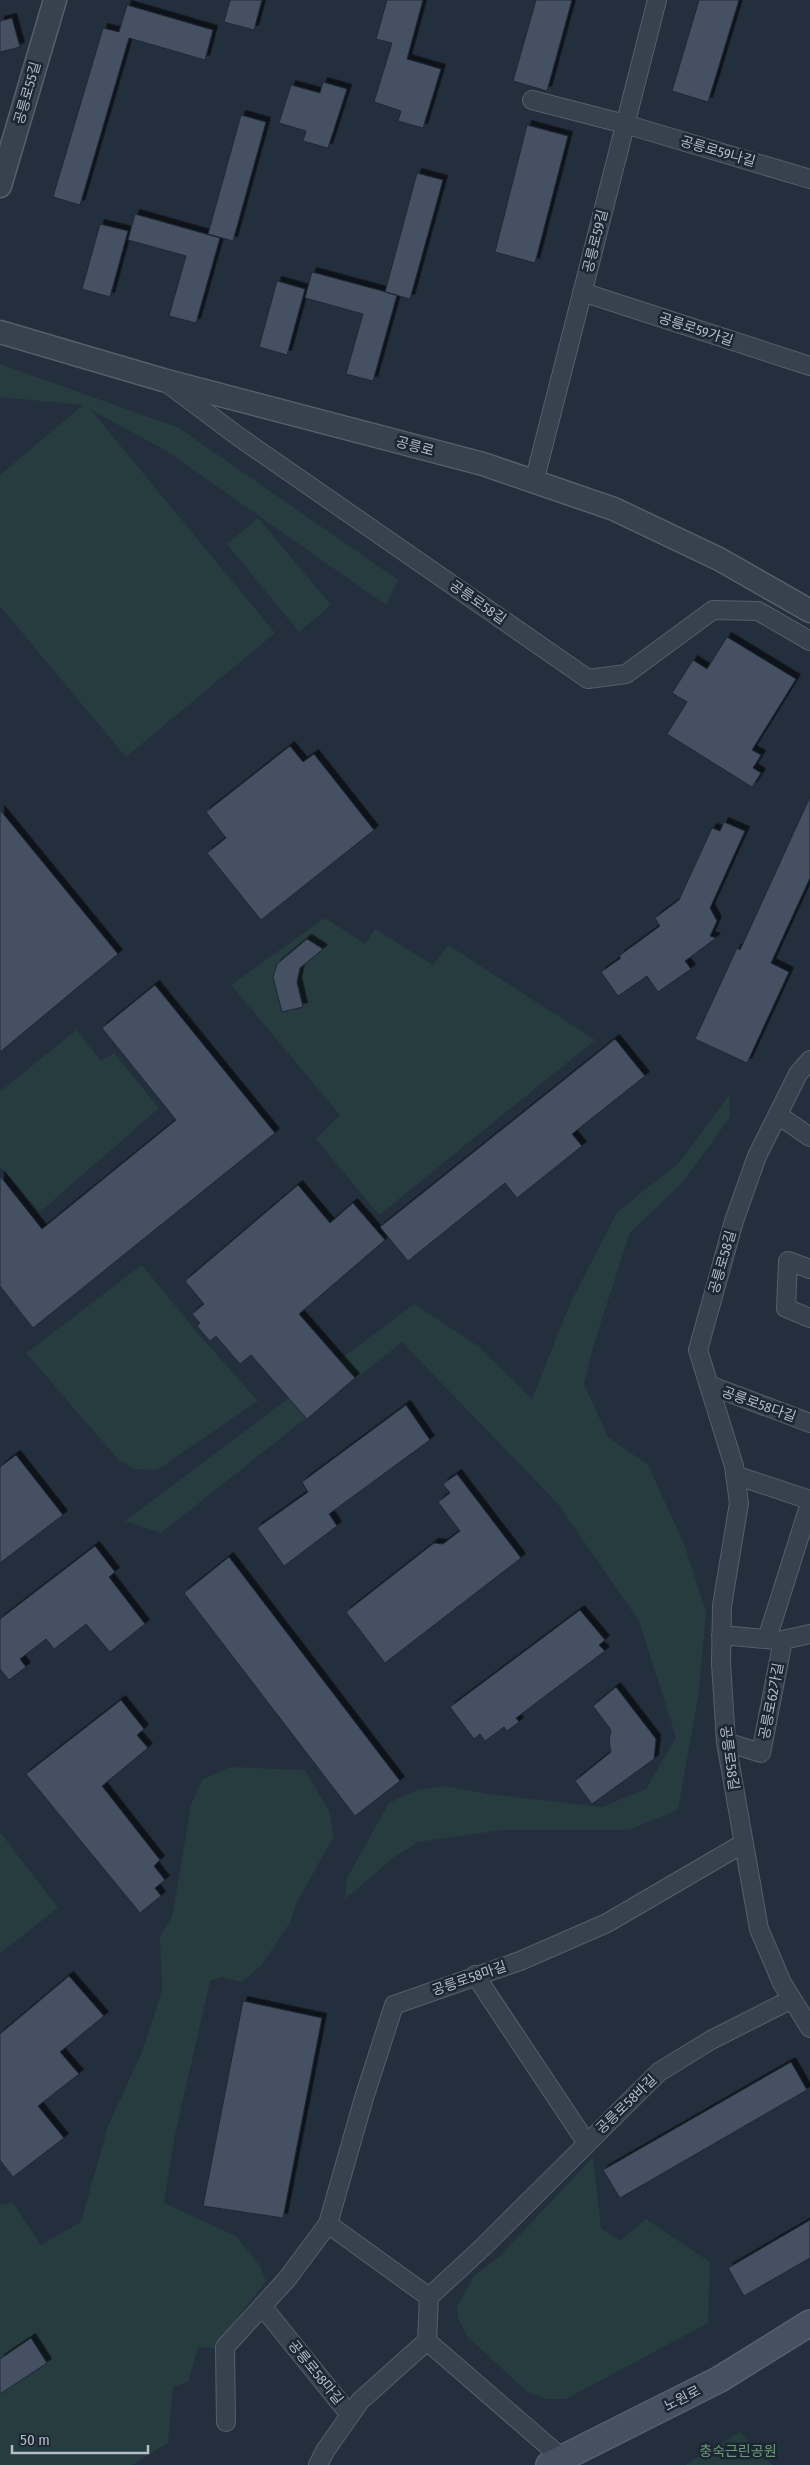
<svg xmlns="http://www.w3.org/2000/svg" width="810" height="2465" font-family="'Fira Sans Condensed','Noto Sans KR',sans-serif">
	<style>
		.green { fill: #263c3f }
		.building { fill: #455162; stroke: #1f2835; filter: url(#shadow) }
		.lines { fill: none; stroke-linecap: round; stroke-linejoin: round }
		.minor-casing { stroke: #565f6c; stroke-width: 20 }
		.tertiary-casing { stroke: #565f6c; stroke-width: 25 }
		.secondary-casing { stroke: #565f6c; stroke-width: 28 }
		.minor { stroke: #38414e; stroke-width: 18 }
		.tertiary { stroke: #38414e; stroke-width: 22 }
		.secondary { stroke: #465061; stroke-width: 25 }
		.labels { text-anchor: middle; stroke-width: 5; stroke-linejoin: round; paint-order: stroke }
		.street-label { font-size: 14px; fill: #b4bcc9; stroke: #1d2633 }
		.park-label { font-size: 14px; fill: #6b9a76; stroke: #1d2633 }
	</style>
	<defs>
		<filter id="shadow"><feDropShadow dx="4.5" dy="-4.5" stdDeviation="0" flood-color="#0009"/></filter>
	</defs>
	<rect width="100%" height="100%" fill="#242f3e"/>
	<path class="green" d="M0,364l179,64 219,152 -12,25 -221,-155 -74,-40 184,223 -149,124 -126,-151v-131l83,-70 -83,-8z
		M258,518l73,87 -32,27 -72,-88z
		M325,918l40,26 10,-15 58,36 15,-20 147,95 -216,175 -63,-76 24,-24 -109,-130z
		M76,1030l25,31 13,-8 45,55 -119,104 -40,-46v-74z
		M729,1095l1,22 -47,65 -53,51 -36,110 -10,41 24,53 40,28 36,79 22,67 -7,80 -21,119 -49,20h-127l-84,12 -24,15 -49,42 2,-21 42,-75 28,-13 27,-4 45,8 113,13 44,-18 30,-52 -37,-116 -81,-117 -156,-162 -241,191 -36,-12 289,-217 64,42 54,53 37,-93 48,-94 62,-49z
		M142,1265l57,70 59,66 -101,69 -23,-1 -16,-10 -92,-106z
		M230,1767l75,3 24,41 5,25 -38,68 -5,17 -30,45 -20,16 -19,-5 -12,4 -35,154 -11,68 72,33 24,30 6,15 -52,67 -16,-1 -10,35 -15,5 -5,56 -36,22h-132v-260l13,-2 28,42 40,-23 27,-96 34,-74 20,-62 -2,-54 12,-19 19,-112 11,-25z
		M0,1832l58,76 -58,45z
		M593,2157l8,71 19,13 26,-22 64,43 -2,61 -142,76h-20l-20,-8 -59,-55 -9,-18 -1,-11 17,-31 26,-20z
		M740,2432l33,33h-88z"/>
	<path class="building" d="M230,0h32l-8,30 -30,-8z
		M387,0h36l-16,59 34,10 -18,59 -25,-7 3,-10 -27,-9 18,-59 -16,-4z
		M536,0h36l-25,91 -34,-10z
		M699,0h40l-31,102 -36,-11z
		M127,5l86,25 -8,30 -76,-22 -49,167 -27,-8 50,-169 16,4z
		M12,18l8,29 -20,5v-31z
		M323,82l24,7 -19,59 -25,-7 3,-10 -27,-8 12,-38 29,8z
		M241,115l25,7 -33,119 -25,-7z
		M527,125l41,11 -33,127 -40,-11z
		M417,173l26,7 -33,119 -25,-7z
		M135,214l85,24 -24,85 -27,-7 17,-60 -58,-16z
		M100,224l28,7 -18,66 -28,-8z
		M312,272l85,23 -24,86 -27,-7 17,-60 -58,-16z
		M277,281l28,8 -18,66 -28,-8z
		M727,637l69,42 -44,71 9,5 -8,13 8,5 -9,14 -85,-53 20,-32 -15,-9 21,-33 14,9z
		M290,746l13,16 11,-8 60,76 -113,90 -54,-67 19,-15 -20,-26z
		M810,797v81l-39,85 18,9 -42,91 -52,-24 42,-91 3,2z
		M0,810l118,144 -118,98z
		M724,822l21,9 -35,77 7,13 -7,15 6,2 -31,23 6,8 -33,23 -11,-16 -29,20 -17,-24 20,-14 -2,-2 41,-30 -5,-8 24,-18 33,-72 8,3z
		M307,939l16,10 -23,19 -3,14 6,25 -21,5 -9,-35 4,-13z
		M155,985l120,148 -242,195 -33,-42v-110l42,53 134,-109 -74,-92z
		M615,1039l30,37 -73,58 10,12 -65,52 -12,-15 -97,78 -28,-34z
		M298,1185l32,38 23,-20 32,37 -86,74 56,64 -48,41 -56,-64 -11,9 -24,-28 -6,5 -13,-15 3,-3 -8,-9 12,-10 -19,-23z
		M406,1405l24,35 -101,74 8,12 -53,40 -27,-38 51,-36 -6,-10z
		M16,1455l47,60 -63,48v-96z
		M457,1474l64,84 -136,105 -39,-51 88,-69 9,1 17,-13 -22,-29 12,-9 -7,-9z
		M95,1546l20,26 -6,5 36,47 -35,28 -24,-28 -32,25 -8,-10 -26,20 6,8 -17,13 -9,-11v-50z
		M229,1557l171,224 -45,35 -171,-223z
		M580,1610l25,30 -6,5 6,6 -89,67 3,4 -12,9 -3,-4 -19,14 -5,-7 -6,5 -24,-32z
		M616,1687l40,52 -2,20 -62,45 -17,-23 36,-29 -2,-11 2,-11 -18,-24z
		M121,1700l23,29 -7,6 11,13 -46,38 58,74 -6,6 11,14 -10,8 6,8 -21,17 -114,-139z
		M69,1976l35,40 -44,36 19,22 -41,32 26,32 -51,39 -13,-17v-126z
		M243,2001l79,17 -39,200 -80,-12z
		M791,2062l16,28 -187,108 -17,-28z
		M810,2220v38l-66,38 -16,-28z
		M31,2338l16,25 -47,31v-35z"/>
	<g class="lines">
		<g class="minor-casing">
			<path id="minor" d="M532,100l93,24 185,55
				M582,292l228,74
				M167,383l72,54 349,242 38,-5 87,-64 45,1 52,30
				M534,482l123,-482
				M810,1060l-12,14 -41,82 -23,65 -36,129 36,116 5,37 -17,103 -1,57 5,79 33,187 23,54 28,45
				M778,1115l32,22
				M810,1269l-22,-8 -2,47 24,10
				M709,1385l101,38
				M735,1475l75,25
				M721,1635l56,5
				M767,1639l43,-136
				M726,1742l35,11 22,-113 27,-6
				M475,1975l111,167
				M328,2224l101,73
				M429,2297l53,-49 177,-176 52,-32 81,-41
				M262,2306l88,109
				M427,2341l135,117
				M226,2422l-1,-75 62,-68 41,-55 36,-126 30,-93 126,-44 87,-38 137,-80
				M318,2465l7,-14 35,-50 67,-60 2,-44"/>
		</g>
		<g class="tertiary-casing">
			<path id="tertiary" d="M0,186l55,-186
				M0,332l163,48 320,84 131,45 105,50 91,52"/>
		</g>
		<g class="secondary-casing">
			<path id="secondary" d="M549,2465l171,-86 90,-56"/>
		</g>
		<use href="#minor" class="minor"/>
		<use href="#tertiary" class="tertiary"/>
		<use href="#secondary" class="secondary"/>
	</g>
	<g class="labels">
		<g class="street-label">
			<text transform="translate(27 93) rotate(-74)" y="5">공릉로55길</text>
			<text transform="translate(718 151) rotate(16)" y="5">공릉로59나길</text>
			<text transform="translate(595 241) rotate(-76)" y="5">공릉로59길</text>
			<text transform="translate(696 329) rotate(18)" y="5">공릉로59가길</text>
			<text transform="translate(415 446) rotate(15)" y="5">공릉로</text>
			<text transform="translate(478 602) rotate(35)" y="5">공릉로58길</text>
			<text transform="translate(722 1262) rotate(-74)" y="5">공릉로58길</text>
			<text transform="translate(759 1404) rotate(20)" y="5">공릉로58다길</text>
			<text transform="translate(771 1701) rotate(-79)" y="5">공릉로62가길</text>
			<text transform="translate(730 1758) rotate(82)" y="5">공릉로58길</text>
			<text transform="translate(469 1978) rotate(-19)" y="5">공릉로58마길</text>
			<text transform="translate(626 2104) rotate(-44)" y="5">공릉로58바길</text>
			<text transform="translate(316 2372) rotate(51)" y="5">공릉로58마길</text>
			<text transform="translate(682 2398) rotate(-27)" y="5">노원로</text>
		</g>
		<g class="park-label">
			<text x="738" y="2456">충숙근린공원</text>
		</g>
	</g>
	<path d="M12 2445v8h136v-8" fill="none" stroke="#b4bcc9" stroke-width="2.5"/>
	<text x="20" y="2445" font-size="15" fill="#b4bcc9" stroke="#1d2633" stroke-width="4" paint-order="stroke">50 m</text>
</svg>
